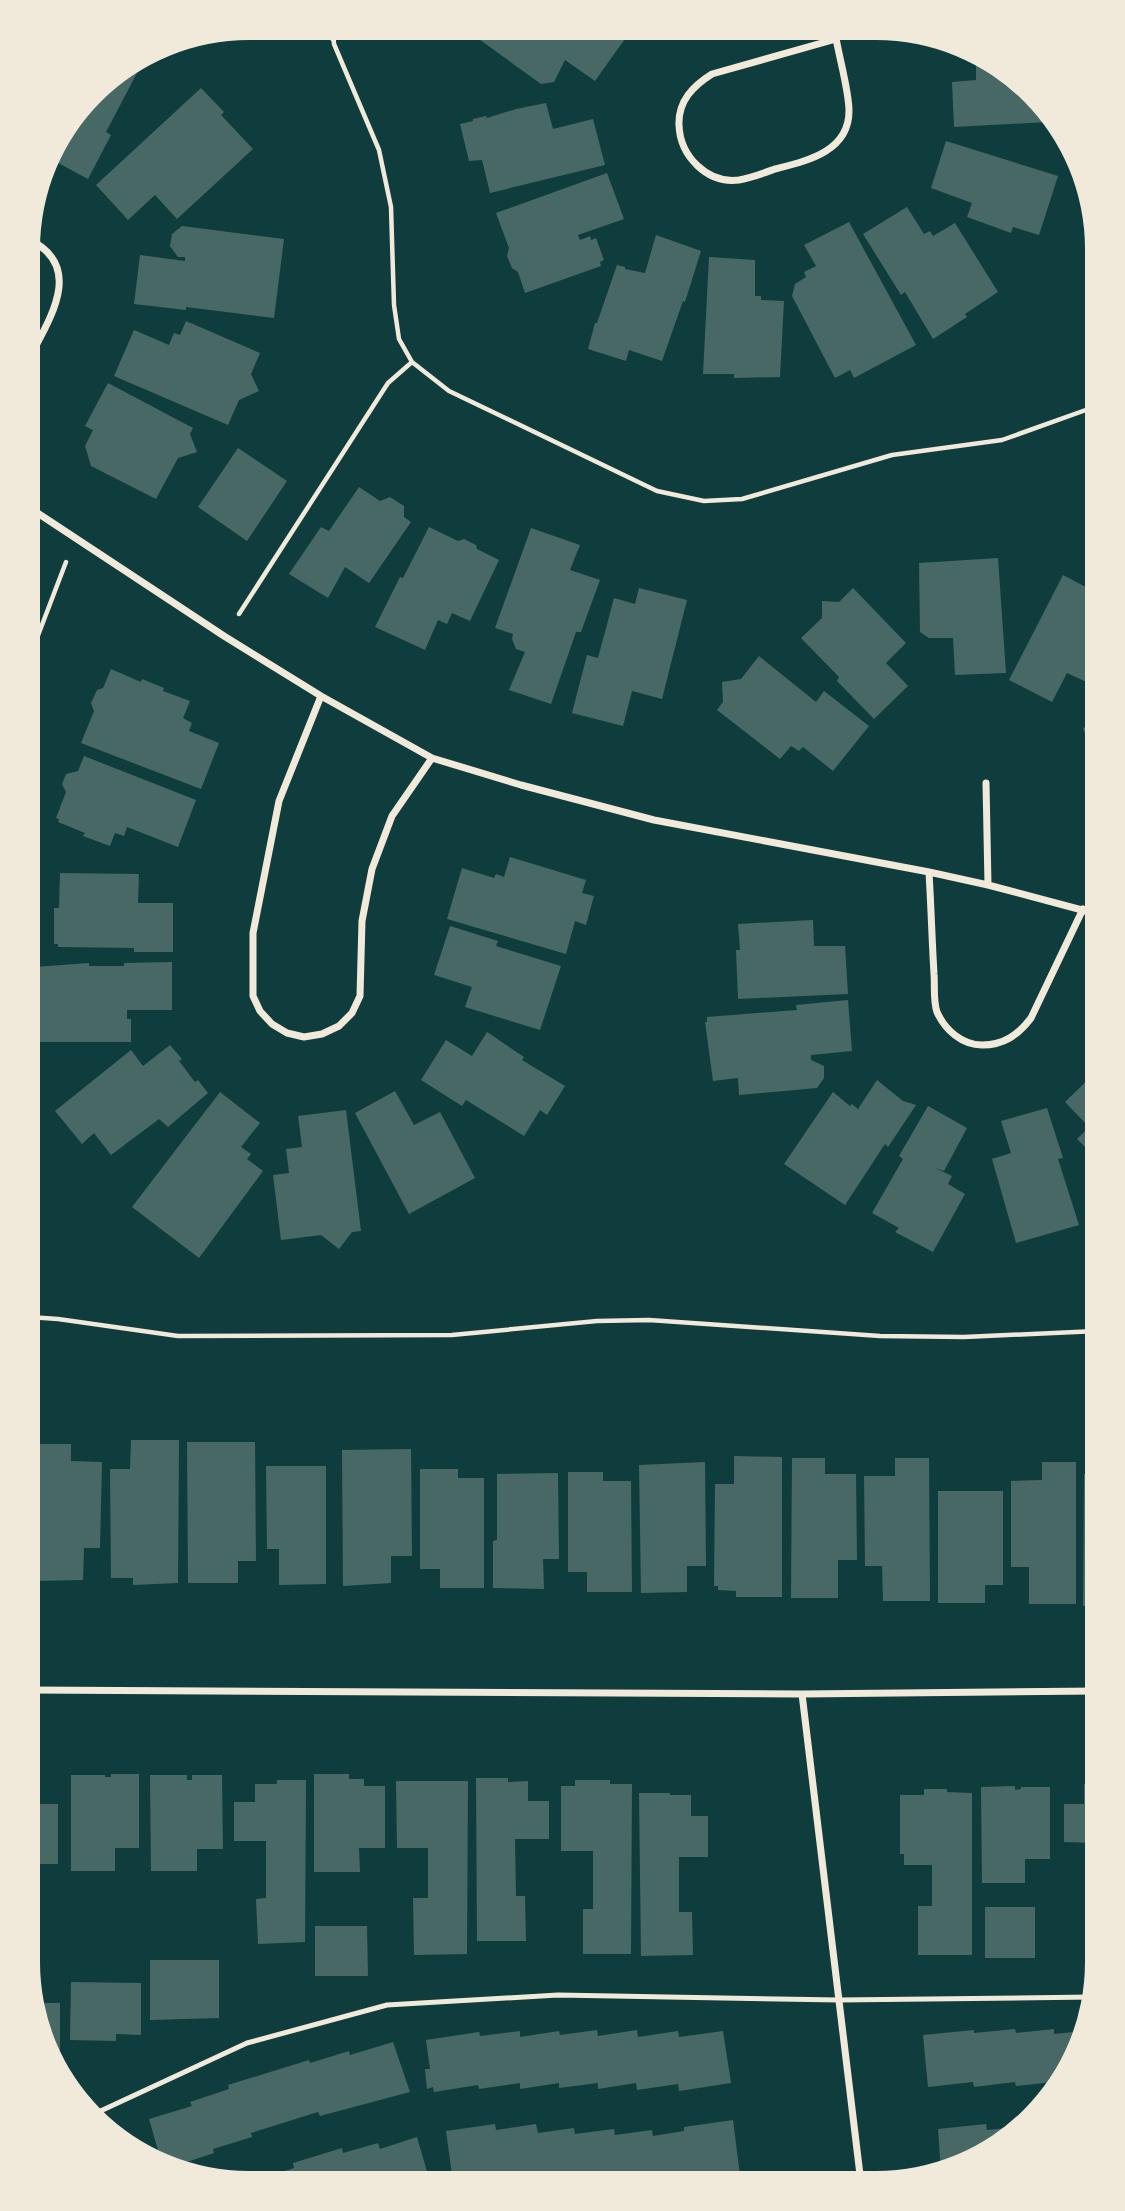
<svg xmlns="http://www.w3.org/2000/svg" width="1125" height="2211" font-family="'Open Sans',sans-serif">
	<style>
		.building { fill: #486865 }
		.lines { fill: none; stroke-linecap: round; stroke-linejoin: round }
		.path { stroke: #f1e9da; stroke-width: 4.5 }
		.service { stroke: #f1e9da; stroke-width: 5 }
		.minor { stroke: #f1e9da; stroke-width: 7 }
	</style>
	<rect width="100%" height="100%" fill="#0f3d3e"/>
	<path class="building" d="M482,29l137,1 8,6 -32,45 -30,-21 -11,22 -13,2 -65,-47z
		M976,60l45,23 26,39 -93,5 -2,-45 24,-2z
		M127,68l10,5 -31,59 5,3 -23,44 -39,-21 2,-7 52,-68z
		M201,88l23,24 -3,3 32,34 -76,70 -22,-24 -27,25 -32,-35z
		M546,103l7,26 40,-10 12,46 -115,28 -8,-33 -13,1 -9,-37 13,-3v-2l13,-3 1,2 29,-9z
		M946,141l112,35 -19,59 -26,-8 -2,6 -44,-16 5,-14 -41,-15z
		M607,173l17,46 -46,16 2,5 10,-4 1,4 5,-2 8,22 -4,2 1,4 -76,27 -7,-21 -6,-4 -5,-12 2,-8 -13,-35z
		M907,207l17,27 6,-3 3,5 22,-13 43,69 -33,22 2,3 -34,22 -28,-47 -4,3 -38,-61z
		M849,222l67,123 -62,33 -4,-8 -15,8 -43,-82 3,-12 11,-7 -2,-5 12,-6 -12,-21z
		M182,226l102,13 -10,79 -88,-11v3l-52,-6 6,-49 45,6v-4h-7l-8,-11 2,-12z
		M656,235l45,16 -16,51 -2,-1 -21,60 -33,-11 -3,11 -38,-12 7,-26h2l20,-58 8,2v2l20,4z
		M709,257l46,3v36h6v4l23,1 -4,76 -46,1v-4h-31z
		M186,321l74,32 -9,21 8,17 -20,9 -11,25 -114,-49 20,-46 35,15 5,-12 6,2z
		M108,383l85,45 -3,6 7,18 -19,6 -22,41 -65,-33 -6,-20 8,-16 -8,-4z
		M238,448l49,33 -40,60 -49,-34z
		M359,487l21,14 10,-4 14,9v11l7,5 -42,61 -24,-16 -17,31 -39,-24 32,-47 8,4z
		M429,527l29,14 6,-2 12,6 1,4 22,11 -29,61 -18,-8 -5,11 -9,-4 -13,30 -50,-23 25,-50 3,1z
		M531,528l49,17 -10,25 30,10 -19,52h-5l-25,72 -42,-14 16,-38 -9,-3 -4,-10 1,-5 -18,-6z
		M998,558l8,115 -51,2 -2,-37h-24l-9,-6 -1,-69z
		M1063,575l34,18v84l-4,8 -26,-12 -15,29 -43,-22z
		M639,588l48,12 -25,99 -30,-8 -9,35 -51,-13 15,-58 11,3 16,-60 21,6z
		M853,588l53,55 -20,20 22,23 -34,33 -37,-38 2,-4 -38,-39 21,-20v-17l17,1z
		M759,656l57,46 8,-11 45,35 -36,45 -30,-24 -4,4 -8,-5 -11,13 -63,-49 6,-8 -1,-20 19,-3z
		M111,669l30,13 1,-3 22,9 -1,3 27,10 -7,17 9,5 -3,8 30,12 -18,46 -120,-46 13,-32 -3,-8 6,-13 6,-2z
		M1097,723v43l-14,-38z
		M84,756l112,44 -18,47 -51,-20 -3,9 -9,-3 -5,13 -27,-10 2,-3 -27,-11 1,-3 -3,-1 10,-26 -4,-8 4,-10 12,-3z
		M510,857l76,23 -4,13 12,3 -8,29 -11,-4 -9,33 -119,-35 15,-51 32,10 2,-4 8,3z
		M60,873l79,1 -1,29h35v49h-39v-4l-76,-1v-3h-4v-36h5z
		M813,920l1,26h31l3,48 -110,5 -2,-49h4l-2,-26z
		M450,926l48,15 -2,5 65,20 -21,64 -75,-23 7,-20 -38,-12z
		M172,962v48h-45v9h4v23h-92l-4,-75 54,-4v3h35v-3z
		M848,1000l4,51 -41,4v5l13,6v12l-7,10 -78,7 -1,-17 -25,3 -8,-59h2v-5l90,-7 -1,-5z
		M487,1032l37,25 -2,3 43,26 -18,29 -7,-5 -16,26 -58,-36 -4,6 -41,-26 25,-40 26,16z
		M170,1045l12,14 -3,2 16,21 3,-2 10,13 -40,34 -9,-8 -48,36 -17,-22 -12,11 -27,-33 76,-61 12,16z
		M1097,1071v88l-20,-20 12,-12 -24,-25z
		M877,1080l26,21 13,4 -28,42 -3,-3 -40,61 -61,-41 49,-72 17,14 2,-2 6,5z
		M395,1091l19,34 26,-13 35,66 -66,36 -54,-101z
		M220,1092l40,31 -19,24 10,7 -4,5 16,12 -64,87 -67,-51z
		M928,1106l39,22 -23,43 -9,-3 17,8 -4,8 17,10 -32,58 -38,-20 4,-4 -27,-15 31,-54 -4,-3z
		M1047,1108l16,50 -5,1 21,66 -63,18 -24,-84 19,-6 -10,-32z
		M346,1110l15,121 -9,1 -13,17 -18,-14 -40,5 -8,-65 16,-2 -3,-24 16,-2 -4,-31z
		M131,1440h48l-1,143 -45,2v-7h-22l-1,-109h20z
		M187,1442h68l1,119h-18v22h-50z
		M38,1444h33v17l31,1 -2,86h-16l-1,32 -50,1v-17h4z
		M411,1449l1,107h-21v27l-48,3 -1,-136z
		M734,1456l48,1v140h-46v-6l-18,-1v-4h-4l1,-102h19z
		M792,1458h33v16h31l1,86h-19v38h-47z
		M895,1458h34l1,143h-47l-1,-35h-17l-1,-90h31z
		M705,1462l1,104h-19v26l-46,1 -2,-128z
		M1042,1462h34v142h-47v-37h-18v-86l31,-1z
		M266,1466h60v118l-47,1v-36h-12z
		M420,1469h38v9h26v110h-44v-19h-20z
		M568,1472h35v9h28l1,111h-45v-20h-19z
		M558,1473l1,86h-16l1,30 -51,-1v-47l4,-1v-66z
		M1084,1474h13v132h-14z
		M938,1491h65v94h-18v18h-47z
		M111,1774h28v74h-24v23h-44v-96h34v2h6z
		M314,1774h35v5h15v7h21v62h-26l1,24h-46z
		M28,1775h9v29h21v60h-25v44h-5z
		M150,1775h37v5h5v-5h30l1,74h-26v22h-46z
		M476,1778h32v4l20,-1v20h21v38h-34l1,57h9l1,45h-49z
		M277,1780h29l-1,162 -47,2 -2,-45 10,-1v-57h-32v-39h21v-18h22z
		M575,1780h35v4h22l-1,170h-48v-45h10v-58h-32v-65h14z
		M396,1781h72l-1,173 -53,1 -1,-57h15v-50h-31z
		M1084,1784h13v59l-33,-1v-38h20z
		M1015,1786v4l6,-1v-2h29v72h-25v24h-43l-1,-96z
		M924,1789h23v3l25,1v162h-54v-49h14v-41h-28v-11h-4v-59h24z
		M639,1793h31v2h21v21h17v41h-29v55h13l1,43 -52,1z
		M1087,1883h10v63h-10z
		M985,1907h50v51h-50z
		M315,1926h52l1,50h-53z
		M150,1960h69v58l-69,2z
		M71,1982l70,1v52l-25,-1v7l-46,-1z
		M35,2003h25v53h-5l-15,-23z
		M1015,2029l1,4 38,-4v5l30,-3 -4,15 -23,40h-2l-1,-4 -38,4 -1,-4 -41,5 -1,-5 -45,5 -5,-52 51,-5v3z
		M597,2030l1,6 39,-6 1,7 40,-6 1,6 44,-6 8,52 -52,8 -1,-7 -41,6 -1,-7 -38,6v-6l-39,5v-5l-39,6v-6l-41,6 -1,-4 -44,7 -1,-5 -6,2 -2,-20h5l-4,-29 53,-8 1,4 40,-5v6l39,-6 1,4z
		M393,2042l17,50 -90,24 -2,-4 -67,21 1,4 -39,12 1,4 -42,14 -10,-3 -13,-45 43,-13 -2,-4 39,-13 -1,-4 81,-25 1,3 39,-12 1,4z
		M733,2120l8,63 -288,-1 -7,-51 49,-7 1,6 40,-6 2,9 36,-5 1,6 39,-5 1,6 37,-5 1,6 31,-5v-4z
		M986,2124l1,6 32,-3 -20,19 -58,26 -3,-43z
		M417,2137l13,45 -175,-1 39,-13 -1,-5 49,-15 1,5 35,-10 2,6z"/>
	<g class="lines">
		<path class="path" d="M327,28l6,12
			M333,29l1,15 45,106 12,57 3,98 5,34 13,23 37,29 208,100 47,10 38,-2 150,-44 110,-15 95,-34
			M239,614l149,-231 24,-21
			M29,659l37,-97
			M29,1317l29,2 120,17 274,-1 145,-14 52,-1 231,16 84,1 133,-6"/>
		<path class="service" d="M94,2114l153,-71 140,-38 171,-10 281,5 253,-3"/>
		<path class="minor" d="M835,32c3,22 14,58 14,79 0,41 -43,50 -74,58 -11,4 -24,9 -36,11 -32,4 -59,-24 -60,-55 -1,-24 14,-39 33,-51l124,-35
			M30,357c19,-37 55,-90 0,-117
			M30,508l194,128 97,60 111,62 89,27 133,35 275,52 59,13 109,29
			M321,696l-42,105 -26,132v63l7,15 12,13 15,9 17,4 18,-3 17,-8 13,-13 8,-17 2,-75 10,-52 20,-53 40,-58
			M986,783l2,102
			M929,872c2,34 3,68 5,102 1,12 -1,27 3,38 8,18 25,33 45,33 22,0 36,-10 49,-27l52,-109
			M28,1690l774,4 295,-3
			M802,1694l59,489"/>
	</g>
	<path d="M0 0H1125V2211H0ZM249 40H876A209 209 0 0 1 1085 249V1962A209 209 0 0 1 876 2171H249A209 209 0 0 1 40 1962V249A209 209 0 0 1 249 40Z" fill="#f1e9da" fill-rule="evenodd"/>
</svg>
